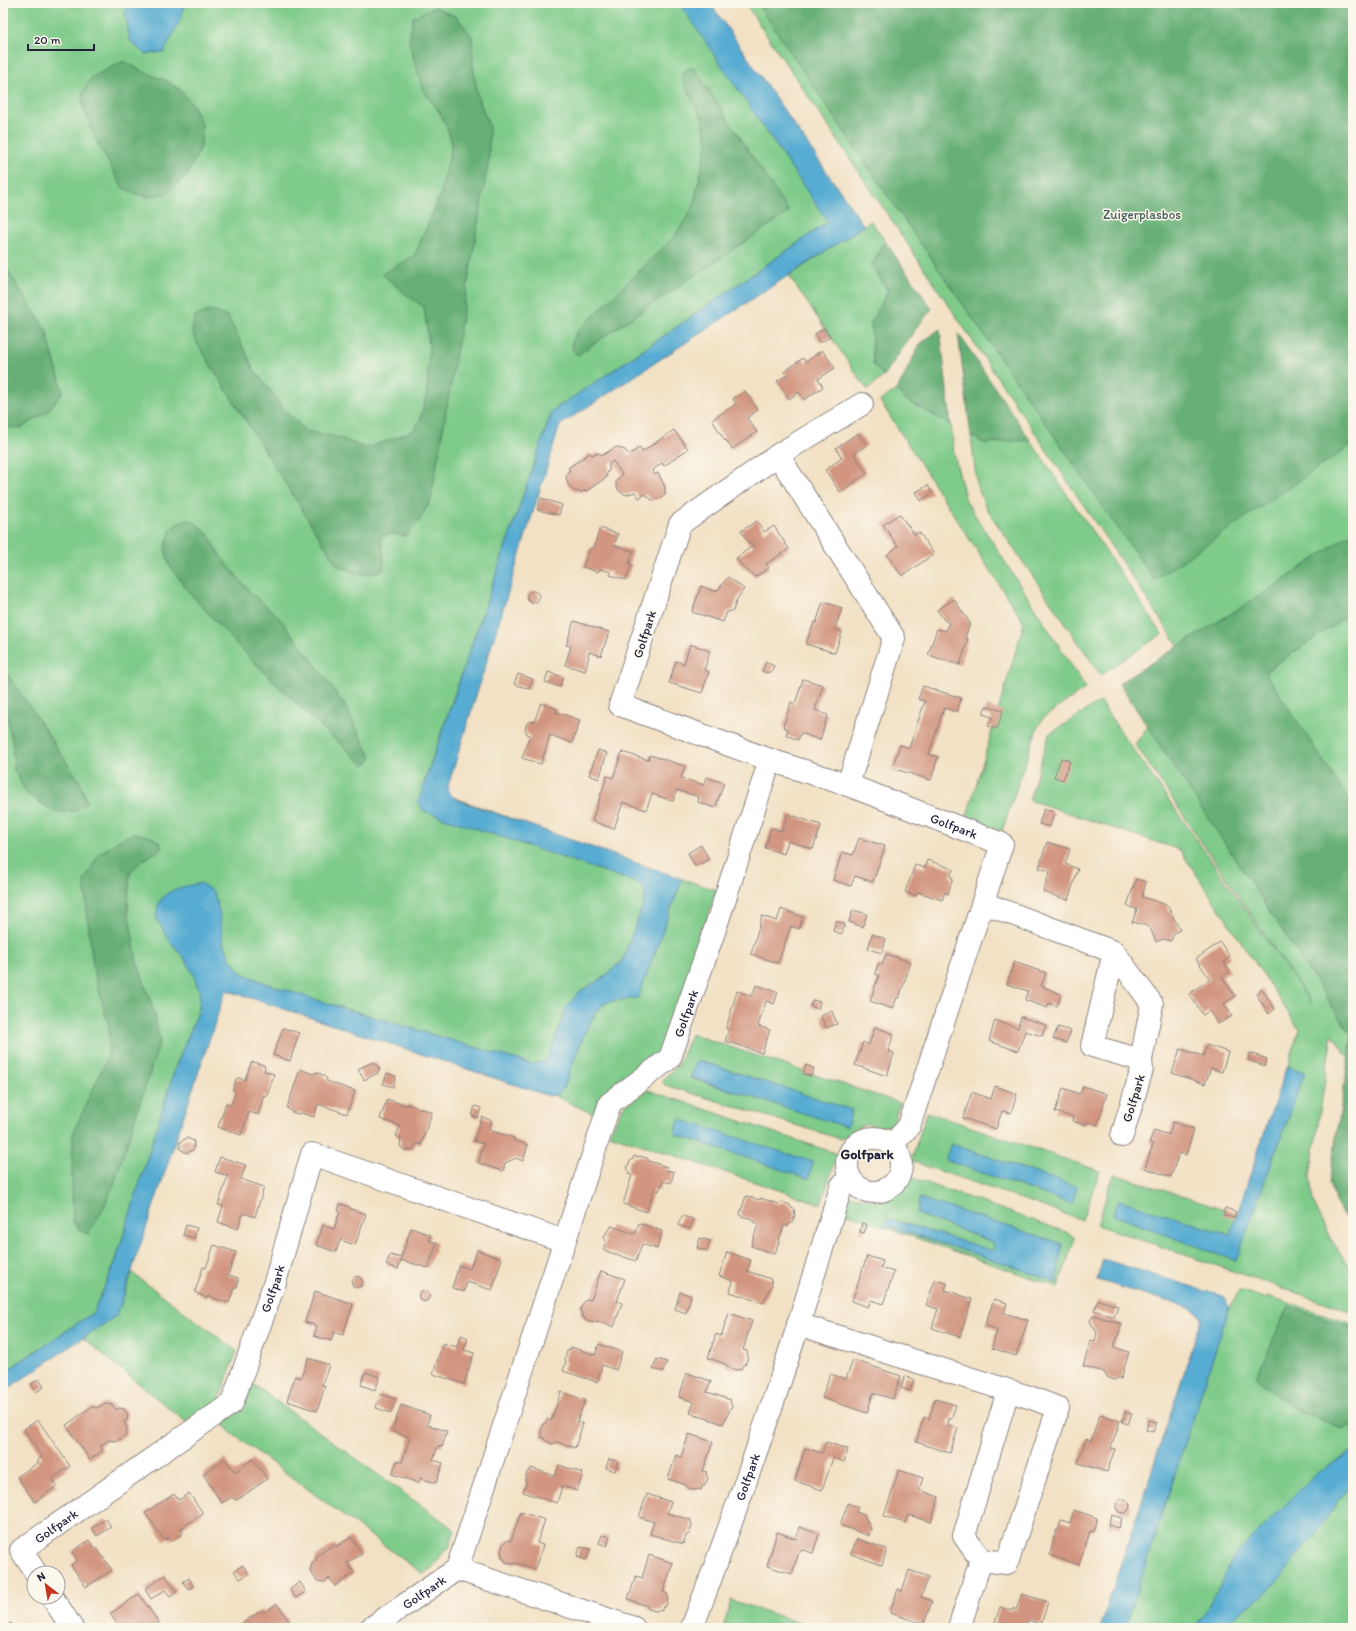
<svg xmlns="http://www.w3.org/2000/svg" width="1356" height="1631" font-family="Itim,sans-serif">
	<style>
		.green { fill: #7ecb8a; stroke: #507662; fill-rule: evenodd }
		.forest { fill: #66af76; stroke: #446858 }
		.water { fill: #56acd2; stroke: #3c6786 }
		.building { fill: #d29680 }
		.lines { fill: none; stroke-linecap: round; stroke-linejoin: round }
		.minor-casing { stroke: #8a8280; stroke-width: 24 }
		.minor { stroke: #fff; stroke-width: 22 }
		.labels { text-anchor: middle; stroke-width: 3; stroke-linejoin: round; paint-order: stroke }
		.park-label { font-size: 13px; fill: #425d57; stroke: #fbf7ec }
		.street-label { font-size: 13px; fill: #22223b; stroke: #fbf7ec }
		.neighbourhood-label { font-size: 14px; font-weight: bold; fill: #22223b; stroke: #fbf7ec }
	</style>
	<rect width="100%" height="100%" fill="#fbf7ec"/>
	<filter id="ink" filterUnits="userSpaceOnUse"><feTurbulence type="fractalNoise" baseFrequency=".025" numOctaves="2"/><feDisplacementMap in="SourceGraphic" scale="8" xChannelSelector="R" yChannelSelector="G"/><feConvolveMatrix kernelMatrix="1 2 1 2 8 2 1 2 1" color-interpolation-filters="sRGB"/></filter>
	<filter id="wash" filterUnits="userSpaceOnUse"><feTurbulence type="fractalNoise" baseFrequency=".012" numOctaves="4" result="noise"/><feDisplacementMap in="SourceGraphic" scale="16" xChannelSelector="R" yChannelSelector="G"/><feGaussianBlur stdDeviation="0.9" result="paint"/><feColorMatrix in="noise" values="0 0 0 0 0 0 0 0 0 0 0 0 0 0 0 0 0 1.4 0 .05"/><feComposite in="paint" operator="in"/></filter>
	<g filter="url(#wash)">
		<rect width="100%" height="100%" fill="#f2e1c4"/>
		<path class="green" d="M3,3h707l120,182 -2,37 -189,131 -87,58 -129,375 225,83 -10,14 3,1 5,12 -23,64 -19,17 -25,15 -34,70 -14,2 -218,-65 -48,-16 -25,-11 -9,-12 -8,-18 -1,-8 -54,5 15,17 10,17 7,21 -1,16 -24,58 -60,195 -22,50 -90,60z
			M745,3h608v1062l-21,-31 -22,142 3,26 16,34 24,37v39l-256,-87 17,-51 123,40 -7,22 -111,-36 -6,15 123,45 69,-188 -17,-5 11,-38 -119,-179 -151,-50 20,-66 51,-32 211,301 -176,-259 57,-78z
			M871,221l14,20 -13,24 16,26 -17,31 2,42 11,12 -16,13 -2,-1 -77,-112z
			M896,390l10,10 45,25 3,29 12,47 120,187 -43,30 -7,13 -34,100 -36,-12 58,-196 -144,-222z
			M971,436l13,7 46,-3 132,194 -60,40h-2l-114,-166 -9,-22z
			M682,879l35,11 -54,160 -63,46 -7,18 -40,-19 5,-1 6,-6c7,-19 24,-73 40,-84 6,-4 26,-5 34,-6z
			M691,1034l209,69 -8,22 -10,2 -15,-3 -9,4 -17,11 -176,-54 -3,-5 16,-15zM697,1060l155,50 -5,16 -157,-48z
			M648,1090l187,63 1,5 -15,46 -212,-70 15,-28z
			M927,1112l173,59 -18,49 -171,-59zM951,1144l126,43 -5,17 -126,-44z
			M910,1177l156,55 9,6 -17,49 -214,-74 5,-18 28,6 18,-7zM919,1198l144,46 -4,17 -2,22 -48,-18 -125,-40 2,-7 109,34 -2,-10 -76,-28z
			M132,1273l105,78 -18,49 -33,22 -103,-84 34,-23z
			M1240,1290l27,9 1,-3 85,28v304h-228l104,-320z
			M250,1382l205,148 -7,21 -2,-2 -14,19 -9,6 -193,-142 -8,-10z
			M731,1600l84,28h-92z"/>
		<path class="forest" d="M757,3h596v441l-199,136 -260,-375z
			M435,7l22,10 15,19 1,28 4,30 12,32v32l-58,342 -14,24 -11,12 -16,-2 -9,3 3,21 -1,12c-20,7 -27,4 -46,-5l-139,-220 -6,-14 3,-15 17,-6 16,7 27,54 31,40 20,20 31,6 29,11 24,-8 24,-10 7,-13 6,-24 2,-47 -5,-39 -20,-14 -22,-19 32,-18 26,-60 12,-52 -4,-14 -8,-17 -17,-23 -14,-48 4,-25z
			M124,61l20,11 23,9 13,9 13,15 9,20 -1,22 -14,28 -17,17 -22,5 -15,-4 -11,-6 -27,-49 -12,-32 -1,-12 10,-17z
			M690,68l5,1 94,143 -212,143c-7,-8 -6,-12 -1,-22l98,-96 19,-29 14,-65 -4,-23 -20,-39 -1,-8z
			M885,241l47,68 -15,18 -33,49 -11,-12 -2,-42 17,-31 -16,-26z
			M3,263l43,67 17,62 -16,20 -26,16 -18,-1z
			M940,329l11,96 -45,-25 -10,-10 5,-8 19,-38z
			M958,333l72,107 -46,3 -13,-7z
			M191,519l17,15 13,23 30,36 27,23 34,44 34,47 26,52 -8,6 -56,-50 -63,-62 -51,-55 -25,-33 -4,-18 6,-18 6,-5z
			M1353,532v80l-88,60 88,134v424l-15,-23 -9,-24 23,-147 -233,-353 150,-93z
			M3,667l77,115 7,20 -13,9 -19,1 -28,-18 -13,-24 -2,-29 -5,-26 -4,-7z
			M134,833l18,4 9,7v5l-19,12 -12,11 -2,39 9,50 18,54 5,26 -46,143 -10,23 -16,27 -8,-3 -7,-9 -1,-36 1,-53 35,-77 1,-28 -16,-61 -9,-86 15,-27 20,-14z
			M1288,1306l65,22v97l-12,4 -53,-24 -32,-27z"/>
		<path class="water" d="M126,3h58l-2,13 -18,36 -19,2 -15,-13 -5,-28z
			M679,3h31l154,223 -304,199 -112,361 1,8 9,6 224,79 -44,119c-8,1 -28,2 -34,6 -16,11 -33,65 -40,84l-6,6 -9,2 -323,-106 -109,325 -114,77v-19l90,-60 22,-50 60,-195 24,-58 1,-16 -7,-21 -10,-17 -15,-17 -12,-22c1,-5 1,-12 4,-16 7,-13 29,-15 41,-18l13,10 5,18 4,32 8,17 9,12 25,11 48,16 218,65 14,-2 9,-19 12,-35 13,-16 25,-15 19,-17 23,-64 -5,-12 -217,-73 -6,-9 134,-391 87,-58 189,-131z
			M697,1060l155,50 -5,17 -157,-50z
			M1288,1067l17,5 -69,189 -123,-46 6,-15 111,35 56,-167z
			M679,1119l134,43 -4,17 -134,-45z
			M951,1144l126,43 -5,17 -127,-44z
			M919,1198l144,46 -4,17 -2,22 -48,-18 -125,-40 2,-7 108,33 -1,-9 -76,-28z
			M1103,1259l122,38 4,11 -104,320h-25l102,-310 -3,-4 -9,-6 -93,-28z
			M1353,1450v36l-14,13 -23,35 -47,57 -36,26 -7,11h-29l37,-72 80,-80z"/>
		<g id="blocks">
			<path class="building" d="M824,328l6,9 -10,6 -5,-9z
				M822,350l13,18 -17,11 5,8 -19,13 -5,-8 -10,7 -12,-18 10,-6 -3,-3 19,-14 3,4z
				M745,391l13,19 -11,8 10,14 -25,17 -6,-9 -1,1 -13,-21 24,-16 -3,-5z
				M674,430l14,19 -24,17 -2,-3 -8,6 -1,4 2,2 3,-2 7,14v7l-6,5 -7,1 -7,-6 -6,4 -4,-6 -9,3 -7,-4 -3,-6v-4l6,-7 -9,-13 -4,3v6l-3,5 1,2 -22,15 -1,-2 -2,2 -8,-1 -6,-6 -2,-8 2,-6 2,-1 -2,-2 22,-15 2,2 5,-2 6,2 13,-8 9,3 4,5 11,-8 2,5z
				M858,433l9,12 -13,9 13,19 -27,19 -15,-22 17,-12 -6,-10z
				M928,485l4,8 -11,8 -5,-9z
				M541,498l21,7 -3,10 -22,-5z
				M899,514l16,21 4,-3 15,22 -32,22 -15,-21 11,-9 -15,-21z
				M757,521l7,11 10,-6 15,23 -23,15 3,4 -14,9 -13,-11 -6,-8 17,-12 -2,-3 -2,1 -8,-13z
				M600,528l18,6 -4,11 19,6 -4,13h3l-6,16 -16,-5 1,-3 -11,-3 -2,3 -15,-5 7,-19 3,1z
				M728,577l16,12 -7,10 -4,12 -6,1 -4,10 -31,-10 9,-26 13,5 4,-1z
				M527 597a6 6 0 1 1 12 0a6 6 0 1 1-12 0Z
				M954,599l16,24 -5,15 3,1 -8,26 -32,-10 9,-26 9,2 3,-9 -4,-1 -8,-11z
				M823,602l19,6 -7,21 7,3 -7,21 -29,-9 8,-22 2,1z
				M574,621l35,11 -8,24 -12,-4 -1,4 1,1 -4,14 -20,-6 6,-19 -5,-1z
				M690,644l20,7 -6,19 5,2 -7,21 -33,-10 7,-22 8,3z
				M766,662l8,4 -2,5 -5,2 -5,-2z
				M548,672l15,5 -3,10 -15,-5z
				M518,674l15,5 -4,10 -15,-5z
				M803,679l20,6 -8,25 13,5 -8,25 -19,-7 -3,7 -12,-5 2,-6 -5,-2 8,-25 4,2z
				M923,686l38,12 -4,14 -13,-4 -15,46 9,3 -7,23 -39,-12 8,-23 9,3 16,-47 -7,-2z
				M541,703l16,6 -1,3 24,8 -8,23 -22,-8 -9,29 -19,-6 8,-23 -3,-1 -2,-5 2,-6 4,-2 3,1z
				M986,706l17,5 -6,18 -9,-3 4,-9 -9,-3z
				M598,750l9,3 -8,26 -10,-4z
				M622,752l26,8 2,-5 35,11 -4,12 23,7 2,-8 18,6 -9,25 -17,-6 1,-5 -22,-7 -4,11 -21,-7 -6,16 -23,-8 -9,27 -22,-8 15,-45 6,2z
				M1061,758l9,3 -7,19 -9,-3z
				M1044,809l10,3 -4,15 -11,-3z
				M788,814l33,11 -8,24 -25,-8 -4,13 -19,-6 6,-20 11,3z
				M859,838l26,8 -12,36 -18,-6 -4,10 -18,-6 9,-28 11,3z
				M1047,842l23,7 -5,15 13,5 -10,31 -25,-8 7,-21 -11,-3z
				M701,845l8,14 -14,7 -7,-13z
				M927,860l26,9 -3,8 3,1 -5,16 -3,-2 -3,8 -24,-8 -2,4 -11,-4 10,-27 10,3z
				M1136,879l10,3 -4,15 25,8 13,25 -6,3 -3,8 -8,-2 -7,3 -5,-12 -6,-5 -12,-3 -1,1 5,-14 -10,-3z
				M781,909l22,8 -4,12 -8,-3 -13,37 -27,-9 11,-38 15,5z
				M853,910l14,4 -4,13 -14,-5z
				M836,921l9,3 -3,10 -9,-3z
				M872,934l14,5 -4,14 -14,-4z
				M1220,942l10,15 -6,5 6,9 -8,6 13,19 -11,8 8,12 -14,8 -9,-13 -6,4 -14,-21 21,-15 -14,-20z
				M886,954l25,8 -12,36 -2,-1 -4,12 -23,-8 9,-26 -4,-1 3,-10 4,1z
				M1014,962l32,11 -5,13 20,8 -4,12 -8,-3 -2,5 -22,-8 3,-9 -21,-7z
				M756,985l22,7 -4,12 -8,-3 -8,25 12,4 -8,23 -37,-12 4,-11 -3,-1 11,-38 15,5z
				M1262,989l13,20 -6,5 -13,-20z
				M813,1000l7,2 -2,7 -8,-3z
				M832,1011l5,13 -11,4 -5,-12z
				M1021,1017l25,8 -4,11 -17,-5 -7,20 -29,-10 6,-21 23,8z
				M875,1027l19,7 -6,17 6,2 -7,23 -32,-11 8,-23 6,3z
				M1058,1027l13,4 -5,12 -13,-4z
				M283,1028l16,5 -9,28 -17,-6z
				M1207,1045l21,7 -6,20 -11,-4 -6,16 -33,-11 8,-24 23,7z
				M1250,1053l17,6 -2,7 -17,-6z
				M253,1062l11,3 1,3 -1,3 10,3 -7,22 -3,-1 -6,20 -9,-3 -8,23 -23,-8 8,-24 5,2 4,-12 -2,-4 3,-10 3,-1 6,2 6,-17z
				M373,1062l1,2 2,-1 4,7 -2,1v2l-14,7 -6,-11z
				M806,1065l8,3 -3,8 -8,-2z
				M300,1069l13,5 3,-2 7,3 4,4 -1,2 29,10 -8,23 -29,-10 -4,13 -13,-4 -3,1 -7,-2 -2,-3 -2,-1z
				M387,1073l9,3 -3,11 -10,-3z
				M995,1086l22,8 -6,19 -9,-2 -6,18 -33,-11 9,-26 19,7z
				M1083,1086l24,8 -10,31 -10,-3 -2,3 -13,-4 1,-4 -18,-5 8,-24 17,6z
				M387,1099l20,7v-2l25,8 -11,33 -4,-2 -5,7h-8l-4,-4 1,-8 -5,-2 4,-10 -20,-7z
				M475,1106l6,2 -3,10 -6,-2z
				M482,1117l10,4 -3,9 25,8 -1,2 15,5 -5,16 -7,-3 -11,5 -2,8 -25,-8 6,-19 -10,-3z
				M1173,1122l21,7 -8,26 -7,-2 -8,24 -26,-9 8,-24 -4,-1 5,-13 15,5z
				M187,1138l7,3v8l-7,4 -7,-4v-7z
				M634,1156l3,1 3,-1 7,2 2,3 18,6 -1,3 8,2 -3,11 -8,-2 -4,10 -5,-2 -7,23 -24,-8 9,-29 -4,-1 1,-3 -2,-3 3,-7 3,-2z
				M220,1157l26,8 -5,14 23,8 -9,30 -12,-4 -5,16 -20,-7 5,-16 -5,-1 10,-29 -13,-4z
				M746,1196l14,4v-2l19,6 3,-2 8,3 1,3 3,1 1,6 -3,8 -3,1 -1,3 -4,-2 -9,29 -24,-8 7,-22 -5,-2v-3l-12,-3 -1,-3z
				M340,1204l10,3v2l16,5 -11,31 -15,-5 -4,12 -20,-7 7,-20 11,4 6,-18h-2z
				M1225,1208l11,4 -2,6 -11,-3z
				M682,1216l11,3 -3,10 -12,-4z
				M639,1223l23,8 -5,18 -15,-5 -6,17 -33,-11 3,-9 -2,-3 3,-7 3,-2 1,-3 24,8z
				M862,1223l5,2 -3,8 -4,-1z
				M186,1225l11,3 -3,10 -11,-3z
				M411,1228l20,7 -2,5 8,3 -9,25 -27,-8 -3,9 -12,-4 4,-10 11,3z
				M700,1238l10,3 -3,10 -10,-3z
				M214,1245l22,7 -8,23 10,3v5l-1,4 -3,1 -5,15 -21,-7 -2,2 -11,-6 8,-25 3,1z
				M477,1250l25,9 -10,31 -25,-8 -3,10 -12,-4 7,-23 11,4z
				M727,1252l24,8 -4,11 24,8 1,6 -9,18 -33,-11 3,-11 -14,-5z
				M867,1256l16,5 -2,7 13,4 -11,32 -12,-4 -3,7 -16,-6z
				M601,1271l24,8 -8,22 5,2 -8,24 -18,-6 -3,2 -8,-3 -1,-3h-3l1,-3 -2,-4 3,-7 4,-4 4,1z
				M351.5 1282a5.5 5.5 0 1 1 11 0a5.5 5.5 0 1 1-11 0Z
				M935,1280l12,3 -2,7 27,9 -12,38 -28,-9 6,-19 -12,-4z
				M418.5 1296a5.5 5.5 0 1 1 11 0a5.5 5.5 0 1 1-11 0Z
				M315,1291l38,13 -10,31 -9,-3 -3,9 -17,-5 3,-10 -12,-4z
				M680,1292l11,4 -5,17 -11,-4z
				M994,1299l13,4 -3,10 24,7 -12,36 -24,-8 5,-18 -12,-5z
				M1098,1300l20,6 -4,11 -20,-7z
				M729,1313l23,8 -9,29 4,1 1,6 -3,8 -4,4 -6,1 -7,-3 -2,-3 -18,-6 8,-24 5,2z
				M1093,1315l29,9 -8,23 15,5 -8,27 -3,-1 -4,2 -7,-3 -3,-5 -21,-6 8,-26 4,1 2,-8 -7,-12z
				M461,1335l7,3 -4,12 10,3 -10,31 -31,-10 10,-31 14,4z
				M599,1344l23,8 -6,18 -14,-5 -5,17 -34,-11 3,-9 -1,-3 2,-8 3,-1 1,-3 24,8z
				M308,1358l21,7 -7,20 3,1 -8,25 -30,-10 8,-25 6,2z
				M657,1359l10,3 -4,10 -10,-3z
				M853,1360l48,16 -8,23 -20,-6 -6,20 -45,-15 8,-24 16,5z
				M365,1372l15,5 -5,13 -14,-5z
				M687,1373l24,8 -4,11 24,8 -1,2 2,4 -9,18 -33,-11 4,-11 -15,-5z
				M905,1376l9,3 -4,12 -9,-3z
				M39,1379l5,8 -8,5 -5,-8z
				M561,1392l24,8 -8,22 6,2 -8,24 -18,-6 -4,2 -7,-3 -2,-3 -3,-1 1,-2 -1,-4 2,-7 4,-2v-3l4,2z
				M380,1394l16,5 -5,14 -15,-5z
				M935,1399l21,6 -5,14h-2l-1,6 10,3 -8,25 -34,-11 8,-25 5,2z
				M105,1403l7,2 4,5 3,-2 5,1 4,6 -1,5 -3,2 3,5 -1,8 -9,6 -8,-1 -9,6 3,4 -13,10 -24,-35 25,-18 6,1z
				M401,1405l29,10 -3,10 20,6 -5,16 -4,-1 -5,14 10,3 -7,20 -16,-5 -1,5 -27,-9 5,-13 5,1 8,-25 -18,-6z
				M1125,1412l7,2 -4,10 -6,-2z
				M1100,1414l20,7 -9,27 4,1 -8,23 -29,-9 8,-24 5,2z
				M38,1420l32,46 -18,13 5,7 -22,16 -18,-25 22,-15 -2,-2 5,-3 -18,-28z
				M1149,1420l8,2 -4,10 -7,-2z
				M689,1434l24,8 -10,29 4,1 -1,2 2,4 -3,7 -3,2 -1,3 -2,-1 -4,1 -7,-2 -2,-3 -18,-6 8,-24 5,2z
				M826,1442l22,7 -4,13 -11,-4 -11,32 -27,-9 10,-33 17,5z
				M225,1459l8,11 3,1 17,-12 14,20 -30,21 -3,-1 -2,-2 -10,6 -19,-29z
				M609,1459l9,2 -3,10 -9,-3z
				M559,1465l24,8 -6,18 -15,-5 -5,17 -34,-11 3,-9 -1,-3 2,-8 3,-1 1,-3 24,8z
				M899,1470l24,8 -4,12 20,7 -8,25 -23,-7 -3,8 -21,-7z
				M189,1493l14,20 -23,16 3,4 -12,8 -2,-4 -5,3 -19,-27 29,-19 5,6z
				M647,1494l24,8 -4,11 24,7 1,6 -3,8 -3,2 -3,8 -33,-10 4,-12 -15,-5z
				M1116 1506a7 7 0 1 1 14 0a7 7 0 1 1-14 0Z
				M848,1503l10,4 -2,5 8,3 7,14 -2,7 -29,-11z
				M1074,1510l23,8 -4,14 -3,-1 -11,34 -29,-10 6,-25 2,1 3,-11 9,3z
				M521,1512l24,8 -8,23 6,2 -8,24 -18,-6 -4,1 -7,-2 -2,-3 -2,-1v-3l-1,-3 2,-8 5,-4 3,1z
				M1111,1515l11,3 -3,10 -11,-3z
				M106,1519l5,8 -14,9 -5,-8z
				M799,1527l20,7 -6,19 -10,-3 -4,2 -7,22 -25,-8 10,-34 19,7z
				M602,1535l8,2 -3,9 -8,-3z
				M351,1537l11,17 -15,9 7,10 -19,13 -6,-8 -5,4 -7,-1 -7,-10 2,-7 5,-4 -2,-3 19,-13 2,3z
				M857,1539l30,10 -5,16 -31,-11z
				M89,1540l6,8 1,-1 16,23 -26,17 -15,-22 6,-5 -5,-8z
				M580,1547l10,2 -4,11 -9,-3z
				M649,1555l24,8 -10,29 4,1 1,6 -2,7 -4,2v3l-3,-1 -3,1 -8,-2 -1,-3 -19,-7 8,-23 6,2z
				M243,1565l6,9 -9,5 -6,-8z
				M909,1570l20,7 -8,20 11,4 -8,23 -34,-11 8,-24 4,2z
				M165,1575l12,17 -7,4 -5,-6 -14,9 -6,-10z
				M189,1578l4,8 -5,3 -5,-7z
				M300,1582l6,10 -11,6 -5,-9z
				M139,1594l20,29 -7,5h-32l-10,-14z
				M1022,1594l26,8 -7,22 -13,-4 -2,8h-33l7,-21 12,4 1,-3 3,2z
				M277,1604l12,17 -10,7h-35l-3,-4 21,-14 2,2z
				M11,1623l3,5h-11z"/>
		</g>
	</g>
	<g filter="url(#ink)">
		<use href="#blocks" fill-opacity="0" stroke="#8a8280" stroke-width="1"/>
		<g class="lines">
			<g class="minor-casing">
				<g id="minor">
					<path id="s1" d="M862,404l-84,51 -98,69 -60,181 150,55 78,25 154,59 -93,282 -17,19"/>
					<path d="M778,455l116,183 -46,147"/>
					<path d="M983,903l131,49 38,52 -11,56 1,9 -20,67"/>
					<path d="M1114,952l-22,94 49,14"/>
					<circle cx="874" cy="1165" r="27"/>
					<path d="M798,1324l234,74 26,10 -51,155 -26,-3 -17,-24 44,-145"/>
					<path d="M457,1569l177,59"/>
					<path id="s2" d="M36,1573l-15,-23 211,-147 43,-121 37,-128 252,87"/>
					<path d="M52,1597l20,31"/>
					<path id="s3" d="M371,1628l86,-59 153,-466 60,-45 45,-129 55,-169"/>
					<path id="s4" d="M692,1628c38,-100 74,-202 107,-305 14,-46 28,-92 43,-138l9,-5"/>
					<path d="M959,1628l22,-68"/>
				</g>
			</g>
			<use href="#minor" class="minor"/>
		</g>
	</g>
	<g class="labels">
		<g class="park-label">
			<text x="1142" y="219">Zuigerplasbos</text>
		</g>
		<g class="street-label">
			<text transform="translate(644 634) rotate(-72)" y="5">Golfpark</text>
			<text dy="5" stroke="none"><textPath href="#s1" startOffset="764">Golfpark</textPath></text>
			<text dy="5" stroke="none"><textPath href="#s3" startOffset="717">Golfpark</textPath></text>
			<text transform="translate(1133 1098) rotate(-73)" y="5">Golfpark</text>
			<text dy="5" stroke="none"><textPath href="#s2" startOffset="406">Golfpark</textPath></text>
			<text dy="5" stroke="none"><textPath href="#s4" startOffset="161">Golfpark</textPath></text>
			<text dy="5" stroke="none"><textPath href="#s2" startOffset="70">Golfpark</textPath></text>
			<text dy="5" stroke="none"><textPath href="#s3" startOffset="64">Golfpark</textPath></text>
		</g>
		<g class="neighbourhood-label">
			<text x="867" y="1159">Golfpark</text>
		</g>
	</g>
	<rect width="1356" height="1631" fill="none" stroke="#fbf7ec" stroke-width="16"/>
	<g transform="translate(46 1585) rotate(329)"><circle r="19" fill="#fbf7ec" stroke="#a4a2a5"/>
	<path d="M0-3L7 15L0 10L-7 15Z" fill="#c8321e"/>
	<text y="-6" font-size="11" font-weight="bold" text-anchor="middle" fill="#22223b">N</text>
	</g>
	<path d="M28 44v6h66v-6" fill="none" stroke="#22223b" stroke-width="2"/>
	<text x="34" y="44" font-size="12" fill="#22223b" stroke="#fbf7ec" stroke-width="3" paint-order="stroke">20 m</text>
</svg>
